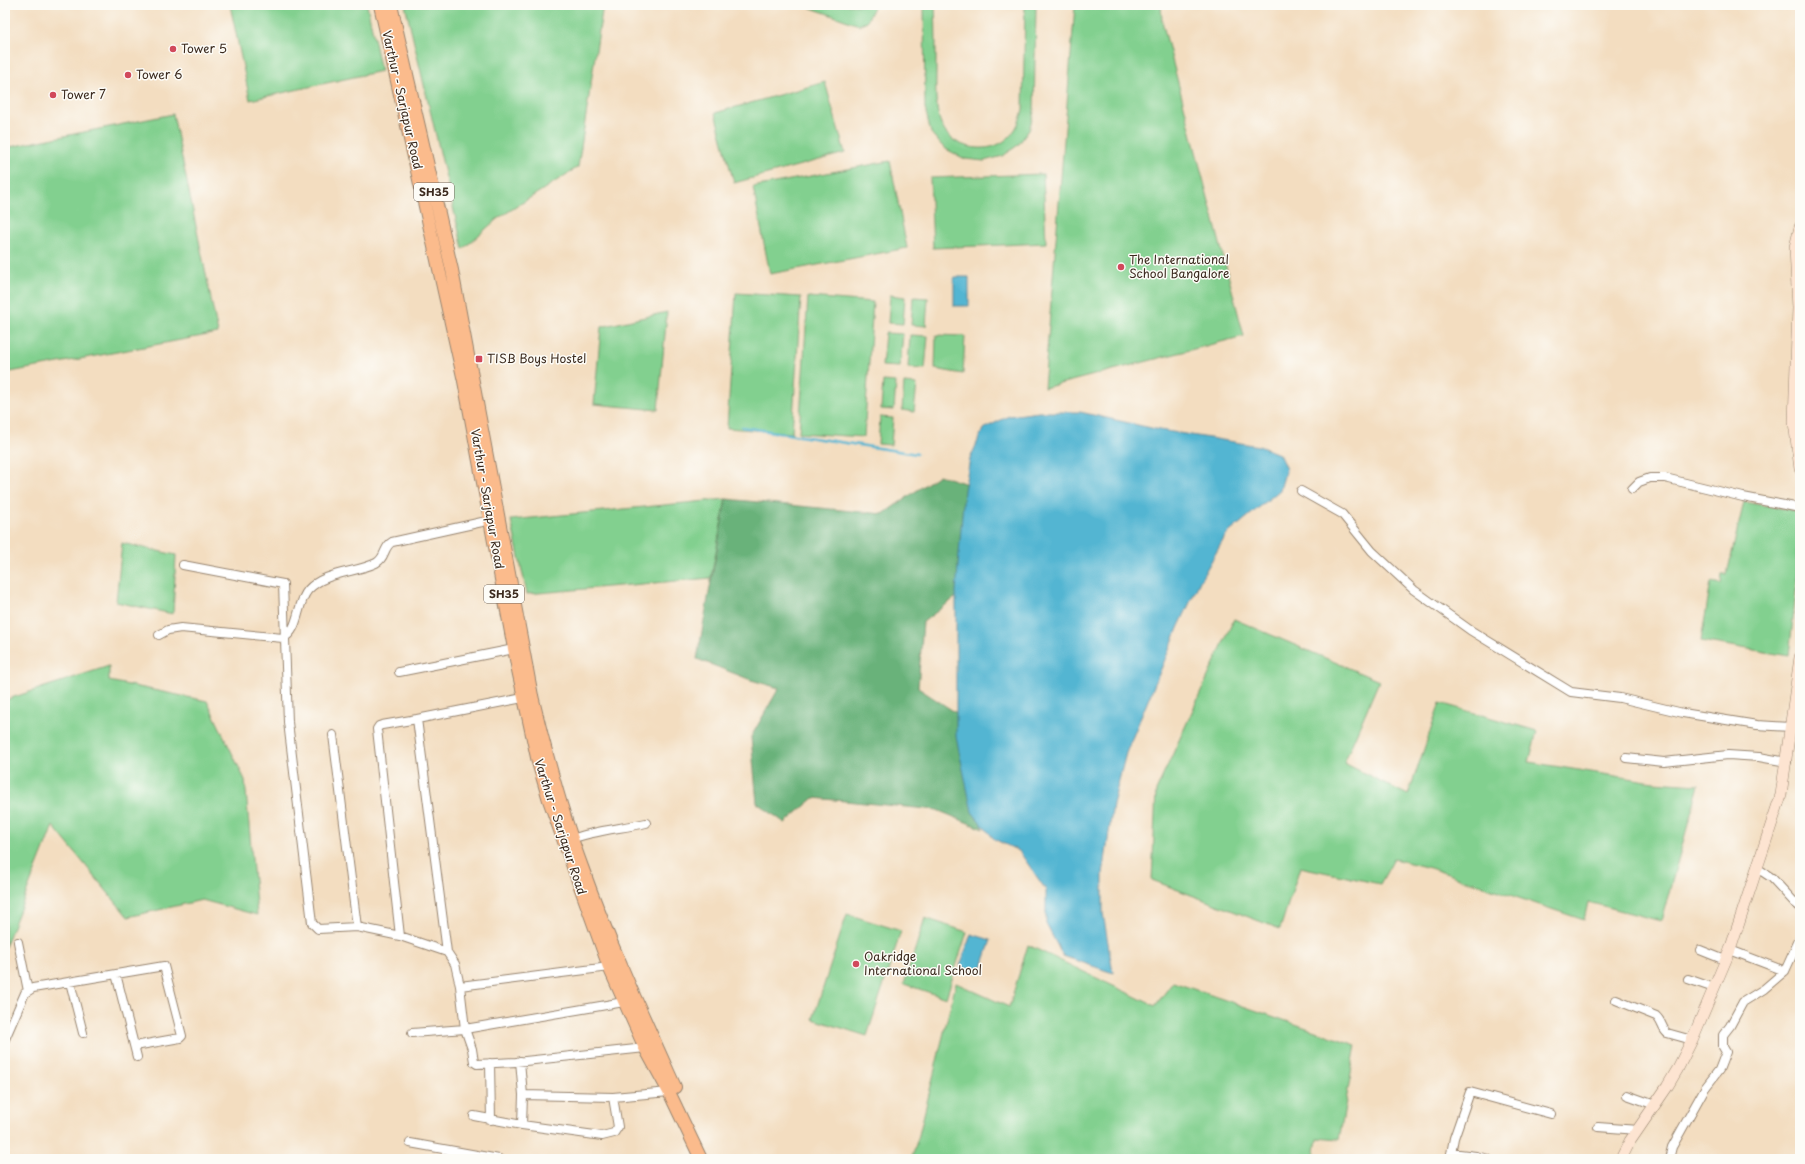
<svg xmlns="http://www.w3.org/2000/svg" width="1805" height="1164" font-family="'Playpen Sans',sans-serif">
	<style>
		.green { fill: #82d08f; stroke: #5e7d56 }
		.forest { fill: #69b27a; stroke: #526e4c }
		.water { fill: #53b5d2; stroke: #477078 }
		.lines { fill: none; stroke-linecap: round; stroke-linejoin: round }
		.stream { stroke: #53b5d2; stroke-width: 2.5 }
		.street-casing { stroke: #97846f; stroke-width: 10 }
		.secondary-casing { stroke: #97846f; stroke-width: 12 }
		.primary-casing { stroke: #97846f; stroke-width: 14 }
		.street { stroke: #fff; stroke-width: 8 }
		.secondary { stroke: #fde4d1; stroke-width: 11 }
		.primary { stroke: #fbbb8c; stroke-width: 12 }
		.poi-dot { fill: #d1495b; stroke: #fdfcf7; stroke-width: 1.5 }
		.labels { text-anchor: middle; stroke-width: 3; stroke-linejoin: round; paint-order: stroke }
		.shield { fill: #fdfcf7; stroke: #75695f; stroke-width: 1 }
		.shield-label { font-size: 11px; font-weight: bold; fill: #3b2a1e }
		.poi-label { font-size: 12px; fill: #3b2a1e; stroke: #fdfcf7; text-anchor: start }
		.street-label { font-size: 12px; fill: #3b2a1e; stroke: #fdfcf7 }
	</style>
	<rect width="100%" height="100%" fill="#fdfcf7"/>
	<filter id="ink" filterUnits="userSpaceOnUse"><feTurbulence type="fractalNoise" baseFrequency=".025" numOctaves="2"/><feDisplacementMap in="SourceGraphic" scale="8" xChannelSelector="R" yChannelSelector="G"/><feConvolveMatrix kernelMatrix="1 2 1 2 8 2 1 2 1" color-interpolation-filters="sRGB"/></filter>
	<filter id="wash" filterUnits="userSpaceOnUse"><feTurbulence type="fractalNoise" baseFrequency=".012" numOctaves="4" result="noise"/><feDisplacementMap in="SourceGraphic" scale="16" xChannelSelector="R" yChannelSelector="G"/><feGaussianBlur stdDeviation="0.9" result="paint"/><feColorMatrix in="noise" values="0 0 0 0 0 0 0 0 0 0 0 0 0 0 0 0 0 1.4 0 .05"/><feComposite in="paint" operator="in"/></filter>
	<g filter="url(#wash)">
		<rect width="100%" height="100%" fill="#f3ddc0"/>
		<path class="green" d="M230,5h137l14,66 -131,29z
			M405,5h198l-25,162 -81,52 -34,30z
			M803,5h72l-8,16 -8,4z
			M924,5h11c1,21 1,43 1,64 0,19 -2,39 6,57 7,18 32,25 49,21 19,-5 27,-19 32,-37l2,-105h11l-2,107 -5,18 -11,15 -15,11 -19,5 -19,-2 -21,-11 -13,-15 -6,-25z
			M1075,5h86l1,16 82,315 -200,52z
			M825,82l20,71 -111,30 -19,-70z
			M173,114l45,219 -213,40v-225z
			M890,161l17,87 -137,26 -17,-87z
			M1043,174l3,69 -113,5 -3,-70z
			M736,293l65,4 -9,136 -65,-5z
			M890,295l15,2 -2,27 -15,-1z
			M808,297l65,5 -9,135 -65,-4z
			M913,297l15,1 -2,28 -15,-1z
			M667,312l-9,98 -64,-6 7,-77z
			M885,333l18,1 -3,33 -18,-1z
			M910,335l18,1 -3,33 -17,-1z
			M936,335l29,1 -2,38 -28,-5z
			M883,381l13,1 -2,28 -13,-1z
			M904,383l13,1 -3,28 -12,-2z
			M880,417l13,1 -2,27 -13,-1z
			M726,499l-15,79 -184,16 -16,-74z
			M1744,502l53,9v71l-8,74 -88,-15 10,-59 10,2 1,-10h5z
			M122,543l54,12 -3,59 -57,-12z
			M1234,619l145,62 -35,82 64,32 32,-92 97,28 -8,31 124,20 46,3 -38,136 -73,-19 -4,18 -154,-52 -36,-9 -14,25 -80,-17 -20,62 -128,-49 4,-89z
			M109,666v15l98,20 38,79 12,135 -55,-15 -74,17 -75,-91 -48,121v-247z
			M847,914l54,17 -34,105 -54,-17z
			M925,918l42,14 -21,66 -42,-14z
			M1028,945l127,61 18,-24 183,63 -17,95 -22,-2 -3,21h-403l8,-24 37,-152 53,24z"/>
		<path class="forest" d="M939,475l41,13 8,85 -65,49 -5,66 43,28 22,113 -46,-19 -123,-12 -29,25 -28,-20 -6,-66 28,-49 -28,-8 -54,-21 29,-160 157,15z"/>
		<path class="water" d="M954,277h15v29h-15z
			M1039,412h41l80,18 99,16 20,8 7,15 -6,21 -54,45 -26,46 -21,45 -53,127 -13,51 -10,71v38l10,60 -50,-17 -17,-32v-34l-27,-39 -25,-12 -22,-27 -16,-75v-146l8,-101 6,-31 13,-30 26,-13z
			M971,934l20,6 -11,33 -20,-7z"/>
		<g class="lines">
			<path class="stream" d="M742,427l175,27"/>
		</g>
	</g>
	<g filter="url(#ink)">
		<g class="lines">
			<g class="street-casing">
				<path id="street" d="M1632,489l7,-7 11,-4h15l78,19 57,11
					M1301,491l41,23 30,37 42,39 56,40 101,62 49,6 63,15 74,12 34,2
					M183,565l100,19 5,138 24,201 6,6 39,-2 43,9 47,16 8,12 5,22
					M159,635l9,-5 13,-2 102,10c17,-8 13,-34 25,-48 16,-18 47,-17 68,-27 10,-5 7,-16 16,-21l99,-22
					M399,672l115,-23
					M417,719l111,-22
					M333,735l24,192
					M1626,758l38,4 64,-7 31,2 28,5
					M569,840c25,-10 51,-11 77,-17
					M1757,868l15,10 23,25 5,4
					M400,936l-23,-207 2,-3 3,-1 35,-6 30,233
					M18,942l10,49
					M1700,950l25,10
					M1730,950l55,21 15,-33
					M609,967l-149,19 5,43 7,20 2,13 3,2 39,-2 129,-14
					M116,974l21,83
					M1688,979l26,9
					M70,982l13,51
					M1616,1000l40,16c6,5 6,13 11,17l25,7
					M412,1033l53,-4 159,-27
					M5,1039l20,-46 8,-5 131,-22 18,70 -2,2 -45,8
					M520,1061l3,34
					M490,1063l1,57
					M1627,1095l28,10
					M474,1116l48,9 80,11 12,-3 4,-6 -5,-30 56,-5
					M522,1125l1,-30 90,2
					M1598,1127l40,3
					M410,1143l89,16
					M1451,1153l25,3 12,3
					M1450,1159l4,-21 16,-46 81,22
					M1669,1159l3,-12 33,-59 14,-18 7,-18 -3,-5v-12l7,-9 13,-24 21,-13 21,-18"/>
			</g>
			<g class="secondary-casing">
				<path id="secondary" d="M1800,227l-5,20 3,61 -4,114 6,47
					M1621,1159l9,-18 37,-54 10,-17 15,-30 38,-90 51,-155 19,-138"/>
			</g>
			<g class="primary-casing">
				<path id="primary" d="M380,5l84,376 54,289 20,92 11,38 60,167 36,81 24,44 32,67
					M391,5l61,265 80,426c14,58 29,115 50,171 27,75 60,147 93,220"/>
			</g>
			<use href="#street" class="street"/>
			<use href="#secondary" class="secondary"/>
			<use href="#primary" class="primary"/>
		</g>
	</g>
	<g class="poi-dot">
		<circle cx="173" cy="49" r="4"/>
		<circle cx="128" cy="75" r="4"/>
		<circle cx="53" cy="95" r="4"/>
		<circle cx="1121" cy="267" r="4"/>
		<rect x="475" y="355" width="8" height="8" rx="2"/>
		<circle cx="856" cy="964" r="4"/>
	</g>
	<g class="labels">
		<g class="shield">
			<rect x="414" y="183" width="40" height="18" rx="3"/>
			<rect x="484" y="585" width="40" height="18" rx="3"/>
		</g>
		<g class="shield-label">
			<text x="434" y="196">SH35</text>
			<text x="504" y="598">SH35</text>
		</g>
		<g class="poi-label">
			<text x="181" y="53">Tower 5</text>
			<text x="136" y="79">Tower 6</text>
			<text x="61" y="99">Tower 7</text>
			<text x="1129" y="264">The International<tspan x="1129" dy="14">School Bangalore</tspan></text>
			<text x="487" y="363">TISB Boys Hostel</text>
			<text x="864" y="961">Oakridge<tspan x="864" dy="14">International School</tspan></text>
		</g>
		<g class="street-label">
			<text transform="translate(402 100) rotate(77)" y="4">Varthur - Sarjapur Road</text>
			<text transform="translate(487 499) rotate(80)" y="4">Varthur - Sarjapur Road</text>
			<text transform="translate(560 827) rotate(72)" y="4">Varthur - Sarjapur Road</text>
		</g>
	</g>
	<rect width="1805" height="1164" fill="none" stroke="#fdfcf7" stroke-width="20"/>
</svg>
